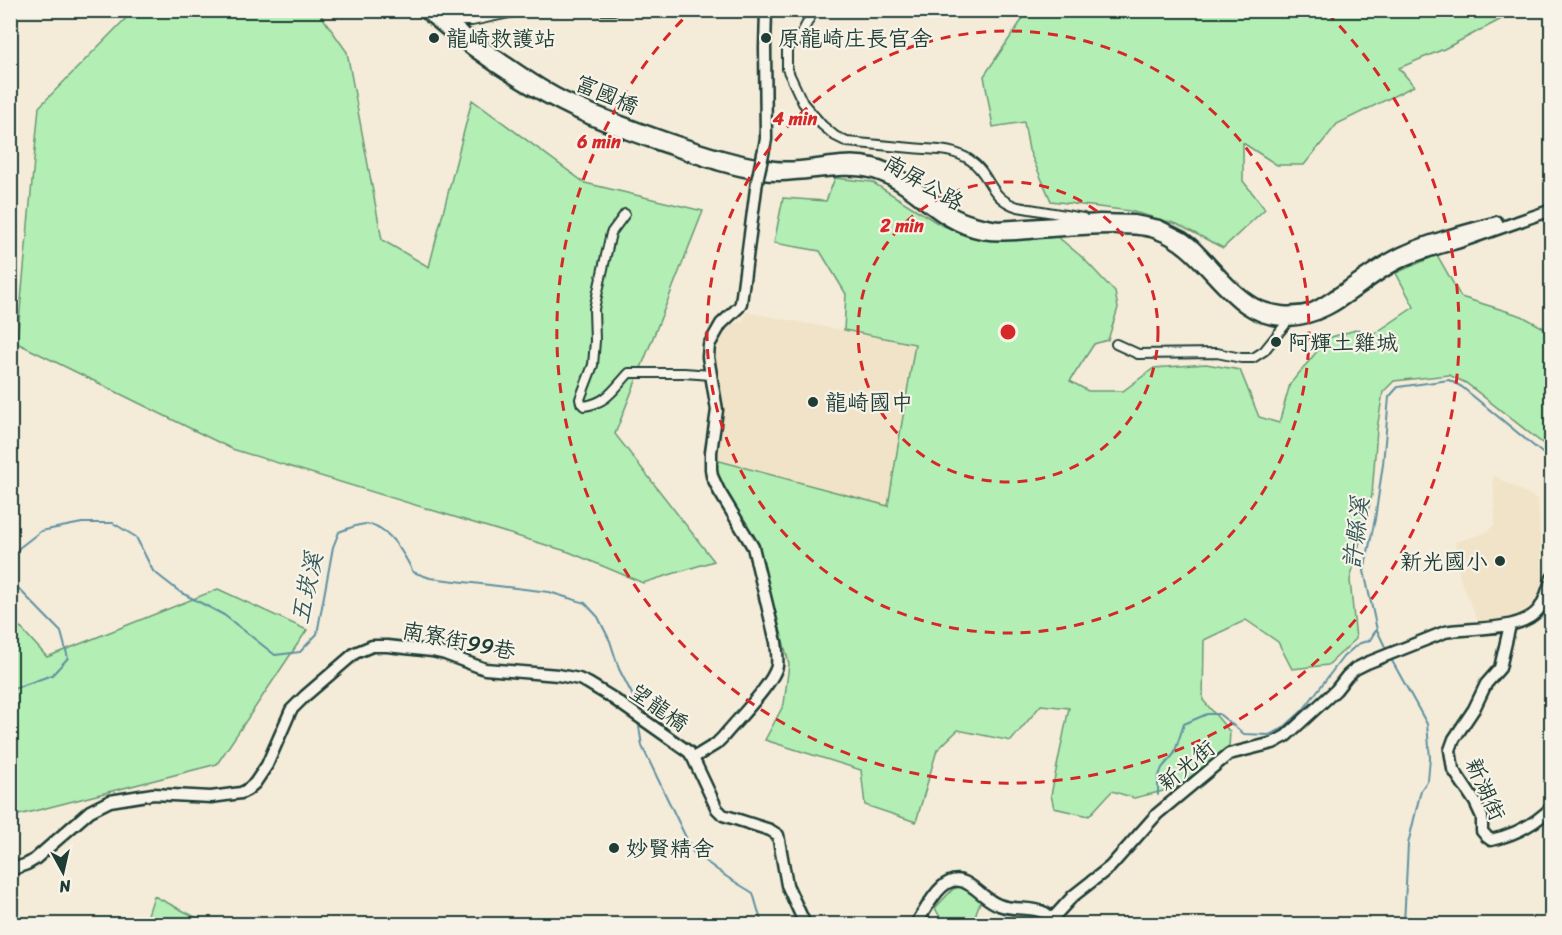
<svg xmlns="http://www.w3.org/2000/svg" width="1562" height="935" font-family="Sriracha,'LXGW WenKai TC',sans-serif">
	<style>
		.built { fill: #f1e3c7 }
		.green { fill: #b3efb4; stroke: #699674; stroke-width: 1.5 }
		.lines { fill: none; stroke-linecap: round; stroke-linejoin: round }
		.stream { stroke: #5f90a1; stroke-width: 2 }
		.street-casing { stroke: #1f3d34; stroke-width: 12 }
		.secondary-casing { stroke: #1f3d34; stroke-width: 15 }
		.street { stroke: #f7f3e8; stroke-width: 8 }
		.secondary { stroke: #f7f3e8; stroke-width: 10 }
		.secondary-bridge-casing { stroke: #1f3d34; stroke-width: 15; stroke-linecap: butt }
		.secondary-bridge { stroke: #f7f3e8; stroke-width: 10 }
		.ring { fill: none; stroke: #d62828; stroke-width: 3; stroke-dasharray: 10 8 }
		.poi-dot { fill: #1f3d34; stroke: #f7f3e8; stroke-width: 2 }
		.labels { text-anchor: middle; stroke-width: 4.5; stroke-linejoin: round; paint-order: stroke }
		.poi-label { font-size: 22px; fill: #1f3d34; stroke: #f7f3e8; text-anchor: start }
		.street-label { font-size: 22px; fill: #1f3d34; stroke: #f7f3e8 }
		.water-label { font-size: 24px; font-style: italic; fill: #345958; stroke: #f7f3e8 }
		.centre { fill: #d62828; stroke: #f7f3e8; stroke-width: 3 }
		.ring-label { font-size: 18px; text-anchor: middle; font-weight: bold; fill: #d62828; stroke: #f7f3e8; stroke-width: 4.5; stroke-linejoin: round; paint-order: stroke }
	</style>
	<rect width="100%" height="100%" fill="#f4ecd9"/>
	<filter id="ink" filterUnits="userSpaceOnUse"><feTurbulence type="fractalNoise" baseFrequency=".0167" numOctaves="2"/><feDisplacementMap in="SourceGraphic" scale="12" xChannelSelector="R" yChannelSelector="G"/><feConvolveMatrix kernelMatrix="1 2 1 2 8 2 1 2 1" color-interpolation-filters="sRGB"/></filter>
	<g filter="url(#ink)">
		<path class="built" d="M746,312l169,32 -27,163 -172,-47 6,-39 -7,-65 4,-19 11,-12 13,-4z
			M1493,475l45,25 5,85 -7,18 -15,15 -41,8 -20,-47 -5,-37 30,-9 10,-9z"/>
		<path class="green" d="M133,11h185l29,41 35,188 47,27 43,-167 113,83 118,28 -88,223 99,127 -71,22 -74,-31 -337,-103 -215,-106 22,-236z
			M1028,11v-1l489,1 -73,38 -45,19 15,18 -77,38 -33,41h-27l-34,-22v38l22,28 -42,39 -46,-24 -47,-13 -79,-10 -22,-51 -5,-28 -31,5 -9,-51z
			M835,178l37,4 67,42 33,13 36,3 50,-3 25,21 32,34 3,16 -10,32 -14,4 -24,37 18,10h35l31,-23 52,-4 34,6 19,47 20,6 11,-39 38,-46 31,-9 9,9 46,-31 -18,-34 41,-18 24,42 61,19 29,16v118l-85,-67 -17,-8 -55,6 -11,11 -6,37 -5,66 -22,85 6,59 -28,26 -36,4 -14,-27 -32,-22 -42,20 -1,60 27,32 -1,15 -53,41 -42,10 -22,-7 -23,25 -35,-8 -3,-13 18,-87 -28,-3 -30,36 -53,-11 -21,20 -21,72 -51,-17 -4,-35 -96,-30 19,-36 5,-40 -31,-120 -39,-63 -3,-21 172,46 27,-162 -71,-14 2,-36 -26,-43 -46,-8 9,-45 43,3z
			M218,589l89,41 -90,134 -206,53v-200l36,40z
			M963,886l19,11 -6,16 2,11h-34l-9,-16 18,-19z
			M154,896l55,28h-64z"/>
		<g class="lines">
			<path class="stream" d="M1387,651l-10,-21 -13,-59 11,-52 8,-55 6,-67 9,-10 51,-7 13,7 90,74
				M1391,659l36,65 3,34 -2,22 -7,10 -13,54 -4,80
				M10,690l42,-15 16,-17 -7,-26 -45,-46 -5,-24 8,-14 22,-17 41,-8h31l23,14 17,34 27,21 44,23 51,40 25,-3 17,-18 16,-87 6,-15c8,-3 21,-9 29,-8 20,2 37,31 45,48l17,6 119,14 36,11 13,14 12,24 9,28 15,29 2,10
				M638,720l4,26 51,106 34,25 26,16 9,31
				M1158,795v-17l4,-10 12,-14 10,-30 23,-10h12l25,20 25,1 13,-6 21,-19 40,-53 15,-13 12,-4 6,-10"/>
			<g class="street-casing">
				<path id="street" d="M588,10h26
					M814,10l-17,32 -10,5v22l16,34 19,22 13,11 12,6c21,2 43,4 65,6 19,2 41,0 58,12 21,14 18,38 48,47l65,11
					M446,21h26l42,-9 41,-2
					M625,214l-14,19 -17,76 1,32 -2,24 -13,34 1,4 3,3c23,-3 30,-17 45,-33h55l27,2
					M1116,344l22,10 79,-1 24,5h12l11,-7 21,-26 2,-10"/>
			</g>
			<g class="secondary-casing">
				<path id="secondary" d="M422,10c41,35 91,71 139,95 35,18 73,31 111,44 29,10 59,21 90,25 35,5 79,-11 112,-1 39,11 63,52 108,60 19,3 38,1 56,-1 25,-2 50,-4 75,-4 14,0 30,0 44,5 52,18 70,89 131,87 46,-1 76,-42 115,-59 19,-9 40,-14 60,-20 29,-10 59,-21 89,-31
					M434,10c20,17 42,31 63,46 22,15 45,32 69,43 33,15 68,28 102,40 35,12 69,23 106,28 33,4 67,-11 99,-3 28,7 53,33 77,48 15,9 31,12 48,15l102,-7 34,1 25,5 24,12 8,6c21,19 38,45 63,60 17,9 40,11 58,5 11,-5 21,-13 31,-19 19,-13 37,-27 58,-37 30,-14 64,-22 96,-31
					M763,154l3,-15 -1,-91 1,-38
					M1510,625l-10,43 -14,16 -12,25 -20,30 -4,11 3,19 22,33 7,15v14l5,6 4,3c24,-5 44,-16 61,-33
					M693,758l23,-14 7,-7c13,-16 50,-53 54,-71 1,-8 0,-16 -1,-24l-23,-95 -34,-56 -7,-15 -1,-7v-17l6,-42 -9,-53 1,-12 12,-21 18,-17 2,-4 16,-122
					M10,870l17,-6 7,-4 56,-49 20,-10 43,-7 58,3 30,-4 6,-3 8,-7 12,-18 24,-55 14,-14 50,-43 17,-7h15l45,5 13,3 40,15 73,6 21,4 9,4 23,14 78,55 4,6 24,51 6,6 47,15 8,5 9,50 18,39
					M916,924c11,-15 27,-56 52,-40 11,6 19,17 31,21 14,6 32,1 46,8 2,1 4,4 7,6l21,-23 37,-29 47,-53 72,-60 44,-11 13,-7 50,-46 11,-14 8,-7 12,-6 78,-31c26,-5 77,0 94,-23 7,-9 9,-21 13,-31"/>
			</g>
			<use href="#street" class="street"/>
			<use href="#secondary" class="secondary"/>
			<g class="secondary-bridge-casing">
				<path id="secondary-bridge" d="M757,181l6,-27"/>
			</g>
			<use href="#secondary-bridge" class="secondary-bridge"/>
		</g>
	</g>
	<g class="ring">
		<circle cx="1008" cy="332" r="150"/>
		<circle cx="1008" cy="332" r="301"/>
		<path d="M1327 13A451 451 0 1 1 689 13"/>
	</g>
	<g class="poi-dot">
		<circle cx="434" cy="38" r="6"/>
		<circle cx="766" cy="38" r="6"/>
		<circle cx="1276" cy="342" r="6"/>
		<circle cx="813" cy="402" r="6"/>
		<circle cx="1500" cy="561" r="6"/>
		<circle cx="614" cy="848" r="6"/>
	</g>
	<g class="labels">
		<g class="poi-label">
			<text x="446" y="46">龍崎救護站</text>
			<text x="778" y="46">原龍崎庄長官舍</text>
			<text x="1288" y="350">阿輝土雞城</text>
			<text x="825" y="410">龍崎國中</text>
			<text x="1488" y="569" text-anchor="end">新光國小</text>
			<text x="626" y="856">妙賢精舍</text>
		</g>
		<g class="street-label">
			<text transform="translate(607 94) rotate(23)" y="8">富國橋</text>
			<text transform="translate(924 182) rotate(30)" y="8">南屏公路</text>
			<text transform="translate(459 640) rotate(11)" y="8">南寮街99巷</text>
			<text transform="translate(659 707) rotate(35)" y="8">望龍橋</text>
			<text transform="translate(1186 765) rotate(-39)" y="8">新光街</text>
			<text transform="translate(1486 789) rotate(66)" y="8">新湖街</text>
		</g>
		<g class="water-label">
			<text transform="translate(1356 533) rotate(-83)" y="8">許縣溪</text>
			<text transform="translate(307 588) rotate(-78)" y="8">五崁溪</text>
		</g>
	</g>
	<circle cx="1008" cy="332" r="9" class="centre"/>
	<g class="ring-label">
		<text x="795" y="125">4 min</text>
		<text x="599" y="148">6 min</text>
		<text x="902" y="232">2 min</text>
	</g>
	<rect width="1562" height="935" fill="none" stroke="#f7f3e8" stroke-width="36"/>
	<rect x="18" y="18" width="1526" height="899" fill="none" stroke="#1f3d34" stroke-width="2" filter="url(#ink)"/>
	<g transform="translate(63 872) rotate(172)" stroke="#f7f3e8" stroke-width="4.5" paint-order="stroke">
	<path d="M0-4.5L10 22L0 15L-10 22Z" fill="#1f3d34"/>
	<text y="-9" font-size="16" font-weight="bold" text-anchor="middle" fill="#1f3d34">N</text>
	</g>
</svg>
